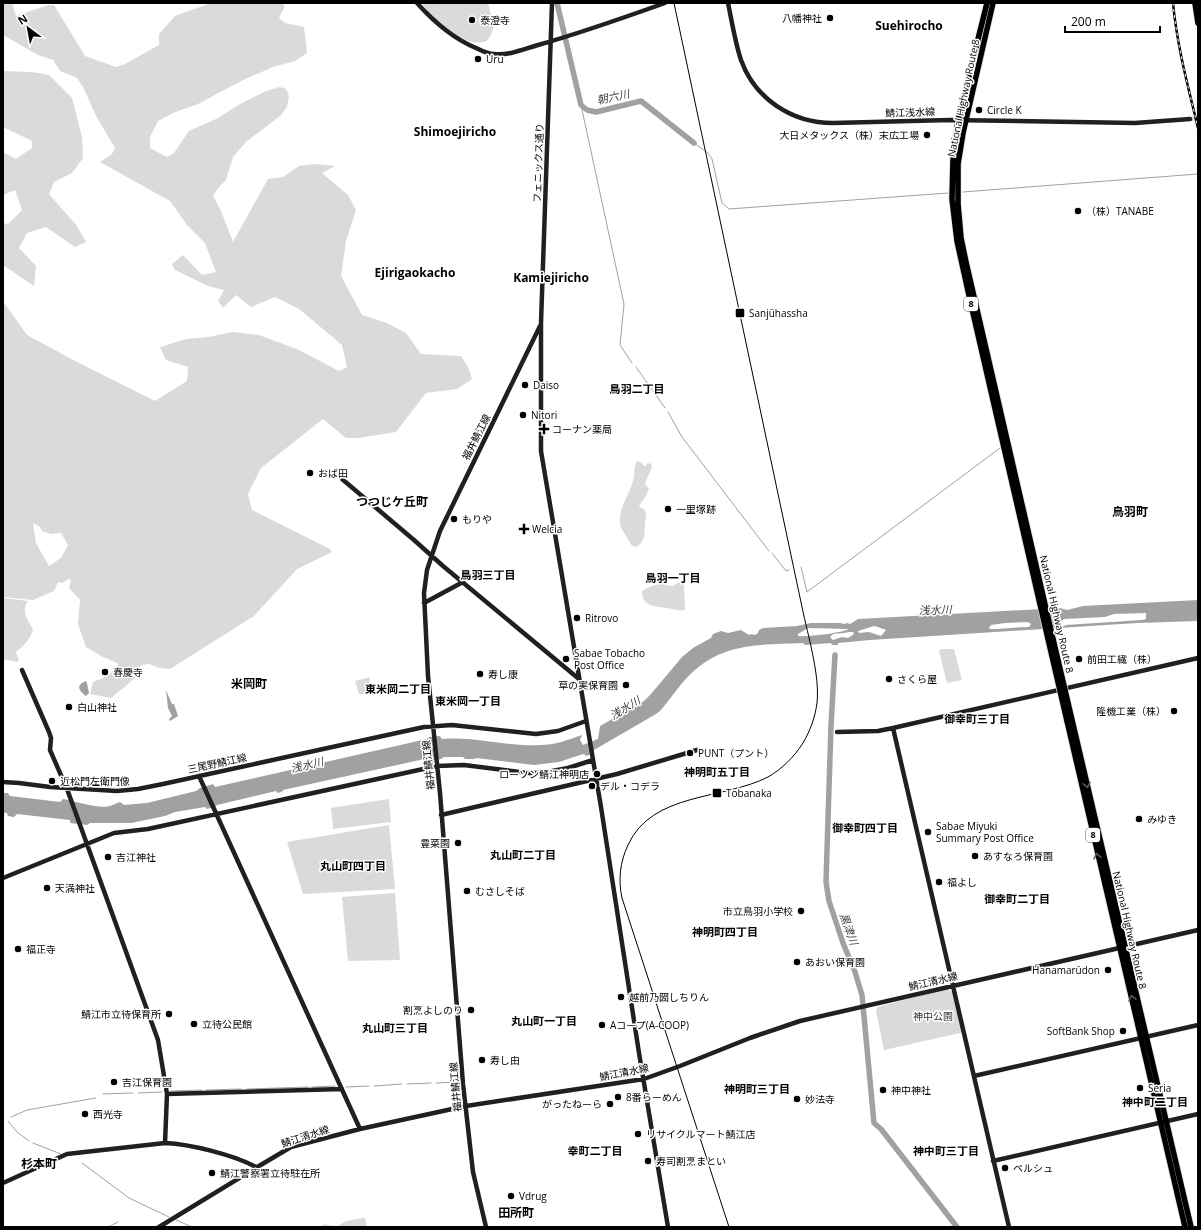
<svg xmlns="http://www.w3.org/2000/svg" width="1201" height="1230" font-family="'Open Sans','Noto Sans JP',sans-serif">
	<style>
		.green { fill: #dadada; fill-rule: evenodd }
		.water { fill: #a1a1a1; fill-rule: evenodd }
		.lines { fill: none; stroke-linecap: round; stroke-linejoin: round }
		.stream { stroke: #a1a1a1; stroke-width: 1 }
		.river { stroke: #a1a1a1; stroke-width: 5.5 }
		.secondary-tunnel { stroke: #d9d9d9; stroke-width: 4.5; stroke-dasharray: 4.5 2; stroke-linecap: butt }
		.highway-casing { stroke: #dbdbdb; stroke-width: 7 }
		.secondary { stroke: #202020; stroke-width: 4.5 }
		.highway { stroke: #000; stroke-width: 5.5 }
		.tram { stroke: #000; stroke-width: 1 }
		.rail-casing { stroke: #000; stroke-width: 2.5 }
		.rail { stroke: #fff; stroke-width: 1; stroke-dasharray: 3; stroke-linecap: butt }
		.highway-bridge-casing { stroke: #dbdbdb; stroke-width: 7; stroke-linecap: butt }
		.highway-bridge { stroke: #000; stroke-width: 5.5 }
		.oneway { stroke: #595959 }
		.poi-dot { fill: #000; stroke: #fff; stroke-width: 1.5 }
		.labels { text-anchor: middle; stroke-width: 3; stroke-linejoin: round; paint-order: stroke }
		.shield { fill: #fff; stroke: #4c4c4c; stroke-width: 1 }
		.shield-label { font-size: 9px; font-weight: bold; fill: #000 }
		.poi-label { font-size: 10px; fill: #000; stroke: #fff; text-anchor: start }
		.street-label { font-size: 10px; fill: #000; stroke: #fff }
		.park-label { font-size: 10px; fill: #313131; stroke: #fff }
		.water-label { font-size: 11px; font-style: italic; fill: #424242; stroke: #fff }
		.neighbourhood-label { font-size: 11px; font-weight: bold; fill: #000; stroke: #fff }
		.quarter-label { font-size: 12px; font-weight: bold; fill: #000; stroke: #fff }
	</style>
	<rect width="100%" height="100%" fill="#fff"/>
	<path class="green" d="M3,3h9l4,13 32,-11h6l31,51 31,11 9,-3 34,-19v-11l16,-18 36,-13h70l4,3 -6,12 6,5 19,4 3,26 -12,8 -22,6 -30,13 -45,24 -25,9 -15,8 -8,16v11l17,9 7,-4 15,-22 29,-13 22,-14 26,-13 14,-4 6,2 3,7 -2,11 -7,9 -34,26 -13,15 -7,23 -7,7 -6,9 8,15 12,31 35,-63 15,-2 16,-11 15,-2 21,2 -13,7 26,22 8,15 -10,31 -5,35 21,39 25,8 19,10 15,21 40,2 7,11 4,12 -15,10 -31,4 -30,39 -38,6h-12l-23,-19 -62,49 -13,26 4,16 78,39 2,3 -35,17 -43,47 -84,53 -11,-1 -10,-4 -8,1 -7,14 -23,19 -21,-4 3,-12 15,-6 11,-12 -18,-8 -15,-9 -8,-23 2,-24 -11,-12 2,-8 -3,-1 -5,4 -5,-1 -4,9 -21,9 -30,-3v-296l24,34 50,27 78,39 32,-20 1,-14 -22,-7 -6,-13 26,-8 22,-2 25,-5 26,3 40,15 40,21 8,-4 -5,-22 -43,-36 -24,-12 -24,10 -15,-12 -13,13 -5,-7 6,-11 -16,-4 -33,-16 -3,-6 11,-9 19,20 14,-3 -11,-29 -18,-18 -17,-24 -70,-39 12,-8 3,-6 -18,-30 -14,-31 -6,-9 -17,-7 -7,-11 -15,-5 -35,-20zM33,523l7,4 2,4 9,3 10,-1 7,12 -7,13 -12,8 -13,-23z
		M422,3h65l2,3 2,9 3,2c2,6 -1,11 -3,18 -10,22 -50,-9 -60,-19 -4,-4 -6,-9 -9,-13z
		M3,71l29,1 17,3 23,23 10,39 1,21 -11,15 -18,9 -5,12 28,32 9,16 -11,5 -29,-20 -19,6 -8,15 17,18 -2,20 -31,-21v-42l5,1 14,-14 -7,-20 -12,5v-43l13,7 16,-11v-7l-29,-14z
		M637,461l4,1 2,3 2,1 3,-3 3,1 1,3 -7,16 1,3 3,2 -3,8 -7,10 2,2h2c6,7 2,9 2,16 -1,11 1,15 -8,23l-5,-1c-3,-6 -9,-14 -11,-19 -2,-4 -1,-11 0,-16 3,-11 11,-22 13,-35 1,-5 0,-10 3,-15z
		M682,581l2,2 1,27c-6,1 -8,0 -13,-1 -11,-3 -31,0 -30,-18 5,-3 13,-7 20,-7 3,0 6,2 10,2z
		M3,598l25,3c-7,10 -1,19 5,28 -2,9 -10,19 -18,23l2,2 2,7 -2,1 -14,-3z
		M940,649h14l8,31 -15,3 -8,-32z
		M370,677l-2,16 -1,1h-8l-4,-13z
		M389,799l2,23 -58,7 -2,-21z
		M389,825l6,64 -92,5 -16,-52z
		M395,893l5,67 -52,1 -6,-64z
		M947,989l6,3 9,39 -2,2 -76,17 -8,-39 1,-4z
		M363,1218h2l2,9h-46l3,-3 13,3c7,-7 17,-7 26,-9z"/>
	<path class="water" d="M1198,600v21l-61,2 -267,17 -32,3v2h-6l-1,-2 -26,2 -2,-2c-40,2 -76,-1 -108,27 -13,11 -23,27 -34,40l-5,4 -62,36 -1,3 -6,3 -4,-2 -24,8 -25,3 -58,-7 -2,1h-9l-2,-2h-19l-3,2 -10,2 -2,-3 -146,32v1l-5,2 -2,-2 -59,14 -2,2 -8,2 -2,-2 -30,5 -10,4 -34,7h-41l-3,2 -17,-2v-3l-53,-6 -3,3 -6,-1 -1,-3h-4l1,-20h4l2,3 50,6 3,-3c12,2 35,10 47,7 4,-1 6,-3 10,-4l4,3 23,-2 49,-12 4,-3 13,-4 2,3 212,-48 2,-2 11,-1 2,3c33,-3 65,8 98,6 15,0 28,-5 42,-10l-2,5 3,5 15,-6 2,-13 44,-25 7,-7 31,-37 11,-9 18,-10 2,-4 8,-3 7,2 13,-3 8,5 2,-1 4,1 3,-2 1,-3 4,-2 34,-2 14,-3h29l5,1 2,-1 3,1 8,-5 202,-11 7,2 16,-4zM1146,613v6l-4,1 -76,5 -6,3 -3,-3 7,-6 41,-2 9,-3zM1028,622l3,2 -2,3c-13,0 -26,2 -39,2l-1,-1 2,-3 14,-2zM874,626l4,1 8,3 -5,6 -12,-4 -10,1 -1,-2zM808,628l40,1h1c-7,4 -42,8 -51,7v-2zM849,632h4l1,2 -6,4 -6,-1 -9,3 -3,-3 3,-3 11,-1z
		M86,681l1,2 2,10 -3,3c-7,-5 -11,-11 0,-15z
		M166,690l6,14h2l4,12 -8,5 -1,-2 3,-3 -4,-8z"/>
	<g class="lines">
		<path class="stream" d="M581,105l43,199 -4,41 12,18
			M694,143l14,10 4,6 10,44 7,6 219,-16
			M963,192l235,-18
			M636,367l29,41
			M668,412l14,25 87,114
			M772,553l14,18 3,-1
			M801,567l6,25 193,-144
			M436,1083l23,-1
			M407,1084l24,-1
			M374,1086l28,-2
			M313,1087l22,-1
			M346,1087l23,-1
			M247,1089l61,-2
			M206,1090l35,-1
			M171,1091l31,-1
			M138,1093l24,-1
			M103,1094l30,-1
			M11,1117l16,-7 69,-12
			M8,1121l9,11 12,9
			M33,1143l28,11
			M82,1163l47,35 40,19
			M176,1220l16,7
			M108,1227l10,-5"/>
		<path class="river" d="M557,3l24,102 6,5 9,2 45,-11 53,42
			M835,655l-4,71 -5,156 3,19 14,42 12,29 7,23 12,128 7,6 76,98"/>
		<path class="secondary-tunnel" d="M1190,119h8"/>
		<g class="highway-casing">
			<path id="highway" d="M987,3l-29,117 -5,40 -1,39 5,42 13,59 78,339
				M993,3l-30,130 -5,31v40l3,34 5,24 87,377
				M1195,3l3,20
				M1072,720l119,507
				M1067,721l118,506"/>
		</g>
		<path class="secondary" d="M417,3c17,19 35,35 59,45 6,3 12,6 18,6 14,2 30,-5 44,-9 43,-12 85,-27 127,-42
			M552,3l-11,320v128l60,356 38,246 29,174
			M728,3c4,19 7,39 13,57 14,39 51,63 92,63l117,-3 185,3 55,-4
			M342,479l72,61 29,26 136,113
			M424,603l39,-21
			M22,670l27,62 2,6 -1,12 17,39 91,251 9,54 -2,49
			M893,728l116,499
			M837,732l41,-1 15,-3 305,-70
			M199,776l161,353
			M3,782l16,1 31,4 67,4 21,-2 25,-5 261,-57 28,-2 84,9 22,-3 28,-10
			M441,815l176,-41 80,-24
			M3,878l111,-45 34,-4 289,-63 27,-1 63,8h15l26,-5 25,-8
			M974,1076l224,-51
			M167,1094l175,-5
			M993,1161l205,-47
			M3,1183l64,-29 98,-11c25,1 69,12 91,24
			M159,1227l100,-61 32,-19 69,-18 106,-23 178,-27 36,-13 70,-28 50,-17 398,-91
			M486,1227l-13,-55 -10,-88 -23,-291 -12,-117 -4,-83 3,-23 13,-39 100,-205"/>
		<use href="#highway" class="highway"/>
		<path class="tram" d="M674,3l128,604c6,29 18,68 15,96 -2,15 -7,28 -14,40 -9,14 -21,26 -35,34 -45,23 -116,15 -140,68 -8,17 -10,35 -6,53l107,329"/>
		<g class="rail-casing">
			<path id="rail" d="M1173,3c4,43 15,83 25,125"/>
		</g>
		<use href="#rail" class="rail"/>
		<g class="highway-bridge-casing">
			<path id="highway-bridge" d="M1048,639l19,82
				M1053,639l19,81"/>
		</g>
		<use href="#highway-bridge" class="highway-bridge"/>
	</g>
	<defs><path id="oneway-chevron" d="M-2-3.5L2.5 0L-2 3.5" fill="none" stroke-width="1.6" stroke-linecap="round" stroke-linejoin="round"/></defs>
	<g class="oneway">
		<use href="#oneway-chevron" transform="translate(1087 785) rotate(77)"/>
		<use href="#oneway-chevron" transform="translate(1097 856) rotate(-103)"/>
		<use href="#oneway-chevron" transform="translate(1132 998) rotate(-103)"/>
	</g>
	<g class="poi-dot">
		<circle cx="830" cy="18" r="4"/>
		<circle cx="472" cy="20" r="4"/>
		<circle cx="478" cy="59" r="4"/>
		<circle cx="979" cy="110" r="4"/>
		<circle cx="927" cy="135" r="4"/>
		<circle cx="1078" cy="211" r="4"/>
		<rect x="735" y="308" width="10" height="10" rx="2"/>
		<circle cx="525" cy="385" r="4"/>
		<circle cx="523" cy="415" r="4"/>
		<path d="M542 423h4v4h4v4h-4v4h-4v-4h-4v-4h4z"/>
		<circle cx="310" cy="473" r="4"/>
		<circle cx="668" cy="509" r="4"/>
		<circle cx="454" cy="519" r="4"/>
		<path d="M522 523h4v4h4v4h-4v4h-4v-4h-4v-4h4z"/>
		<circle cx="577" cy="618" r="4"/>
		<circle cx="566" cy="659" r="4"/>
		<circle cx="1079" cy="659" r="4"/>
		<circle cx="105" cy="672" r="4"/>
		<circle cx="480" cy="674" r="4"/>
		<circle cx="889" cy="679" r="4"/>
		<circle cx="626" cy="685" r="4"/>
		<circle cx="69" cy="707" r="4"/>
		<circle cx="1174" cy="711" r="4"/>
		<circle cx="690" cy="753" r="4"/>
		<circle cx="597" cy="774" r="4"/>
		<circle cx="52" cy="781" r="4"/>
		<circle cx="592" cy="786" r="4"/>
		<rect x="712" y="788" width="10" height="10" rx="2"/>
		<circle cx="1139" cy="819" r="4"/>
		<circle cx="928" cy="832" r="4"/>
		<circle cx="458" cy="843" r="4"/>
		<circle cx="975" cy="856" r="4"/>
		<circle cx="108" cy="857" r="4"/>
		<circle cx="939" cy="882" r="4"/>
		<circle cx="47" cy="888" r="4"/>
		<circle cx="467" cy="891" r="4"/>
		<circle cx="801" cy="911" r="4"/>
		<circle cx="18" cy="949" r="4"/>
		<circle cx="797" cy="962" r="4"/>
		<circle cx="1108" cy="970" r="4"/>
		<circle cx="621" cy="997" r="4"/>
		<circle cx="471" cy="1010" r="4"/>
		<circle cx="169" cy="1014" r="4"/>
		<circle cx="194" cy="1024" r="4"/>
		<circle cx="602" cy="1025" r="4"/>
		<circle cx="1123" cy="1031" r="4"/>
		<circle cx="482" cy="1060" r="4"/>
		<circle cx="114" cy="1082" r="4"/>
		<circle cx="1140" cy="1088" r="4"/>
		<circle cx="883" cy="1090" r="4"/>
		<circle cx="618" cy="1097" r="4"/>
		<circle cx="797" cy="1099" r="4"/>
		<circle cx="610" cy="1104" r="4"/>
		<circle cx="85" cy="1114" r="4"/>
		<circle cx="638" cy="1134" r="4"/>
		<circle cx="648" cy="1161" r="4"/>
		<circle cx="1005" cy="1168" r="4"/>
		<circle cx="212" cy="1173" r="4"/>
		<circle cx="511" cy="1196" r="4"/>
	</g>
	<g class="labels">
		<g class="shield">
			<rect x="964" y="297" width="14" height="14" rx="3"/>
			<rect x="1086" y="828" width="14" height="14" rx="3"/>
		</g>
		<g class="shield-label">
			<text x="971" y="307">8</text>
			<text x="1093" y="838">8</text>
		</g>
		<g class="poi-label">
			<text x="822" y="22" text-anchor="end">八幡神社</text>
			<text x="480" y="24">泰澄寺</text>
			<text x="486" y="63">Uru</text>
			<text x="987" y="114">Circle K</text>
			<text x="919" y="139" text-anchor="end">大日メタックス（株）末広工場</text>
			<text x="1086" y="215">（株）TANABE</text>
			<text x="749" y="317">Sanjūhassha</text>
			<text x="533" y="389">Daiso</text>
			<text x="531" y="419">Nitori</text>
			<text x="552" y="433">コーナン薬局</text>
			<text x="318" y="477">おば田</text>
			<text x="676" y="513">一里塚跡</text>
			<text x="462" y="523">もりや</text>
			<text x="532" y="533">Welcia</text>
			<text x="585" y="622">Ritrovo</text>
			<text x="574" y="657">Sabae Tobacho<tspan x="574" dy="12">Post Office</tspan></text>
			<text x="1087" y="663">前田工繊（株）</text>
			<text x="113" y="676">春慶寺</text>
			<text x="488" y="678">寿し康</text>
			<text x="897" y="683">さくら屋</text>
			<text x="618" y="689" text-anchor="end">草の実保育園</text>
			<text x="77" y="711">白山神社</text>
			<text x="1166" y="715" text-anchor="end">隆機工業（株）</text>
			<text x="698" y="757">PUNT（プント）</text>
			<text x="589" y="778" text-anchor="end">ローソン鯖江神明店</text>
			<text x="60" y="785">近松門左衛門像</text>
			<text x="600" y="790">デル・コデラ</text>
			<text x="726" y="797">Tobanaka</text>
			<text x="1147" y="823">みゆき</text>
			<text x="936" y="830">Sabae Miyuki<tspan x="936" dy="12">Summary Post Office</tspan></text>
			<text x="450" y="847" text-anchor="end">豊菜園</text>
			<text x="983" y="860">あすなろ保育園</text>
			<text x="116" y="861">吉江神社</text>
			<text x="947" y="886">福よし</text>
			<text x="55" y="892">天満神社</text>
			<text x="475" y="895">むさしそば</text>
			<text x="793" y="915" text-anchor="end">市立鳥羽小学校</text>
			<text x="26" y="953">福正寺</text>
			<text x="805" y="966">あおい保育園</text>
			<text x="1100" y="974" text-anchor="end">Hanamarūdon</text>
			<text x="629" y="1001">越前乃圀しちりん</text>
			<text x="463" y="1014" text-anchor="end">割烹よしのり</text>
			<text x="161" y="1018" text-anchor="end">鯖江市立待保育所</text>
			<text x="202" y="1028">立待公民館</text>
			<text x="610" y="1029">Aコープ(A-COOP)</text>
			<text x="1115" y="1035" text-anchor="end">SoftBank Shop</text>
			<text x="490" y="1064">寿し由</text>
			<text x="122" y="1086">吉江保育園</text>
			<text x="1148" y="1092">Seria</text>
			<text x="891" y="1094">神中神社</text>
			<text x="626" y="1101">8番らーめん</text>
			<text x="805" y="1103">妙法寺</text>
			<text x="602" y="1108" text-anchor="end">がったねーら</text>
			<text x="93" y="1118">西光寺</text>
			<text x="646" y="1138">リサイクルマート鯖江店</text>
			<text x="656" y="1165">寿司割烹まとい</text>
			<text x="1013" y="1172">ペルシュ</text>
			<text x="220" y="1177">鯖江警察署立待駐在所</text>
			<text x="519" y="1200">Vdrug</text>
		</g>
		<g class="street-label">
			<text transform="translate(963 98) rotate(-78)" y="4">National Highway Route 8</text>
			<text transform="translate(910 112) rotate(-2)" y="4">鯖江浅水線</text>
			<text transform="translate(538 163) rotate(-88)" y="4">フェニックス通り</text>
			<text transform="translate(476 437) rotate(-63)" y="4">福井鯖江線</text>
			<text transform="translate(1057 614) rotate(77)" y="4">National Highway Route 8</text>
			<text transform="translate(217 763) rotate(-12)" y="4">三尾野鯖江線</text>
			<text transform="translate(428 765) rotate(-96)" y="4">福井鯖江線</text>
			<text transform="translate(1130 930) rotate(77)" y="4">National Highway Route 8</text>
			<text transform="translate(933 981) rotate(-13)" y="4">鯖江清水線</text>
			<text transform="translate(624 1072) rotate(-11)" y="4">鯖江清水線</text>
			<text transform="translate(455 1087) rotate(-95)" y="4">福井鯖江線</text>
			<text transform="translate(305 1136) rotate(-18)" y="4">鯖江清水線</text>
		</g>
		<g class="park-label">
			<text x="933" y="1020">神中公園</text>
		</g>
		<g class="water-label">
			<text transform="translate(613 97) rotate(-12)" y="4">朝六川</text>
			<text transform="translate(935 610) rotate(-2)" y="4">浅水川</text>
			<text transform="translate(625 708) rotate(-31)" y="4">浅水川</text>
			<text transform="translate(307 765) rotate(-13)" y="4">浅水川</text>
			<text transform="translate(849 929) rotate(70)" y="4">黒津川</text>
		</g>
		<g class="neighbourhood-label">
			<text x="637" y="393">鳥羽二丁目</text>
			<text x="488" y="579">鳥羽三丁目</text>
			<text x="673" y="582">鳥羽一丁目</text>
			<text x="398" y="693">東米岡二丁目</text>
			<text x="468" y="705">東米岡一丁目</text>
			<text x="977" y="723">御幸町三丁目</text>
			<text x="717" y="776">神明町五丁目</text>
			<text x="865" y="832">御幸町四丁目</text>
			<text x="523" y="859">丸山町二丁目</text>
			<text x="353" y="870">丸山町四丁目</text>
			<text x="1017" y="903">御幸町二丁目</text>
			<text x="725" y="936">神明町四丁目</text>
			<text x="544" y="1025">丸山町一丁目</text>
			<text x="395" y="1032">丸山町三丁目</text>
			<text x="757" y="1093">神明町三丁目</text>
			<text x="1155" y="1106">神中町二丁目</text>
			<text x="595" y="1155">幸町二丁目</text>
			<text x="946" y="1155">神中町三丁目</text>
		</g>
		<g class="quarter-label">
			<text x="909" y="30">Suehirocho</text>
			<text x="455" y="136">Shimoejiricho</text>
			<text x="415" y="277">Ejirigaokacho</text>
			<text x="551" y="282">Kamiejiricho</text>
			<text x="392" y="506">つつじケ丘町</text>
			<text x="1130" y="516">鳥羽町</text>
			<text x="249" y="688">米岡町</text>
			<text x="39" y="1168">杉本町</text>
			<text x="516" y="1217">田所町</text>
		</g>
	</g>
	<rect width="1201" height="1230" fill="none" stroke="#000000" stroke-width="8"/>
	<g transform="translate(28 28) rotate(328)" stroke="#ffffff" stroke-width="3" paint-order="stroke">
	<path d="M0-3L7 15L0 10L-7 15Z" fill="#000000"/>
	<text y="-6" font-size="11" font-weight="bold" text-anchor="middle" fill="#000000">N</text>
	</g>
	<path d="M1065 26v6h95v-6" fill="none" stroke="#000000" stroke-width="2"/>
	<text x="1071" y="26" font-size="12" fill="#000000" stroke="#ffffff" stroke-width="3" paint-order="stroke">200 m</text>
</svg>
